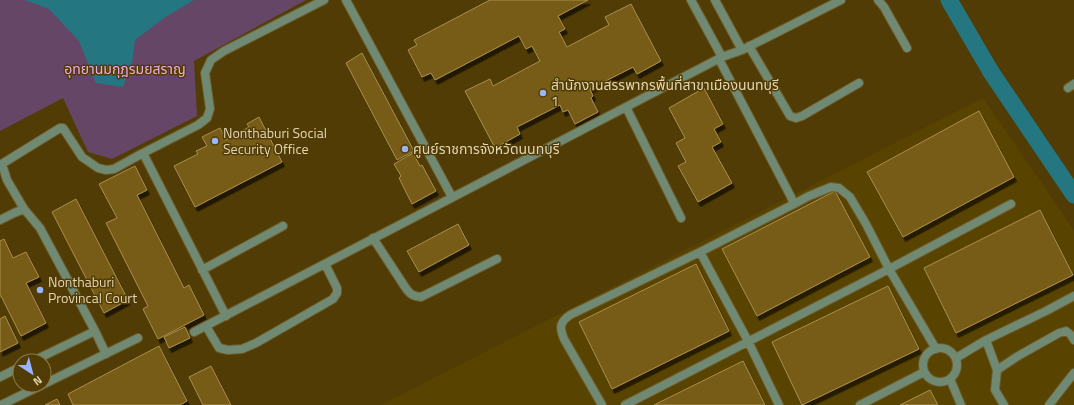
<svg xmlns="http://www.w3.org/2000/svg" width="1074" height="405" font-family="'Titillium Web','Noto Sans Thai',sans-serif">
	<style>
		.built { fill: #594300 }
		.green { fill: #664666 }
		.water { fill: #247781 }
		.lines { fill: none; stroke-linecap: round; stroke-linejoin: round }
		.canal { stroke: #247781; stroke-width: 17 }
		.building { fill: #765c14; stroke: #aa8e4d; filter: url(#shadow) }
		.lane-casing { stroke: #6d5a27; stroke-width: 10 }
		.street-casing { stroke: #6d5a27; stroke-width: 10 }
		.lane { stroke: #708972; stroke-width: 8 }
		.street { stroke: #708972; stroke-width: 8 }
		.poi-dot { fill: #98b5fd; stroke: #503c04; stroke-width: 1.5 }
		.labels { text-anchor: middle; stroke-width: 3; stroke-linejoin: round; paint-order: stroke }
		.park-label { font-size: 14px; fill: #f1a7f0; stroke: #503c04 }
		.poi-label { font-size: 14px; fill: #e3d4b4; stroke: #503c04; text-anchor: start }
	</style>
	<defs>
		<filter id="shadow"><feDropShadow dx="2.5" dy="4.5" stdDeviation="0" flood-color="#0009"/></filter>
	</defs>
	<rect width="100%" height="100%" fill="#503c04"/>
	<path class="built" d="M983,98l91,132v175h-693z"/>
	<path class="green" d="M0,0h306l-112,61 3,55 -85,43 -24,-7 -25,-54 -63,33z"/>
	<path class="water" d="M25,0h169l-30,18 -29,22 -3,23 -9,24 -27,-4 -17,-42 -30,-32z"/>
	<g class="lines">
		<path class="canal" d="M949,0l42,72 83,123"/>
	</g>
	<path class="building" d="M490,0h98l-30,16 7,13 -6,3 8,15 42,-22 -4,-8 26,-13 30,57 -24,13 -4,-7 -43,22 3,7 -2,2 7,14 -23,12 -7,-14 -5,2 -3,-7 -43,22 3,7 -25,14 -30,-57 25,-12 3,7 47,-25 -8,-15 -6,3 -7,-13 -84,44 -4,-7 -9,4 -14,-27 9,-5 -3,-5z
		M362,53l52,98 -17,9 -51,-97z
		M704,88l19,36 -9,5 7,13 -9,5 20,36 -34,19 -20,-36 8,-4 -10,-19 9,-5 -16,-30z
		M979,111l35,66 -111,60 -36,-65z
		M259,117l23,45 -87,45 -21,-41 24,-12 -2,-3 11,-5 -5,-9 18,-9 6,12 23,-13 -2,-3z
		M413,153l7,13 2,-1 14,26 -24,13 -13,-26 2,-2 -7,-12z
		M135,166l12,24 -10,5 47,93 5,-3 15,30 -46,24 -15,-30 5,-3 -42,-83 11,-5 -18,-34z
		M835,191l35,66 -113,59 -35,-67z
		M76,199l52,101 -24,13 -52,-101z
		M1040,210l33,65 -117,58 -32,-65z
		M458,224l11,21 -50,27 -12,-21z
		M4,239l9,19 13,-6 13,25 -13,6 20,40 -25,13 -20,-40h-1v-55z
		M696,264l33,67 -117,58 -33,-67z
		M888,286l31,63 -117,56 -30,-63z
		M5,316l13,27 -18,9v-33z
		M185,327l5,11 -21,10 -5,-11z
		M159,346l28,55 -7,4h-107l-5,-11z
		M743,361l22,44h-111z
		M211,366l20,39h-28l-14,-28z
		M930,390l8,15h-38z
		M57,399l3,6h-15z"/>
	<g class="lines">
		<g class="lane-casing">
			<path id="lane" d="M346,0l106,197
				M691,0l31,57
				M715,0l27,50
				M878,0l6,7 23,41
				M749,46l41,70 6,2 6,-2 57,-33
				M719,59l72,138 3,7 15,-8 22,-9 8,1 11,9 16,27 23,45 47,80
				M626,107l55,111
				M2,164l5,16 17,29 16,19 55,103 11,23
				M0,165l60,-37h3l19,29 16,11 8,2 8,-1 29,-16
				M0,220l14,-7 10,-4
				M373,238l32,49c5,7 7,9 16,10l76,-38
				M700,252l48,89 31,64
				M202,270l81,-44
				M226,316l-83,-163 55,-28 9,-7 3,-9 -5,-36 6,-13 13,-9 100,-51
				M206,326l13,22 9,2 14,-1 14,-6 77,-44 4,-6v-5l-12,-24
				M194,332l528,-275 20,-7 99,-50
				M986,340l11,30 -2,20 9,15
				M923 365a17 17 0 1 1 34 0a17 17 0 1 1-34 0Z
				M956,358l30,-18 60,-29 28,-15
				M33,361l62,-30
				M997,370l21,-14 41,-23 7,-2 5,4 3,5
				M0,377l20,-10
				M950,379l11,26
				M44,384l94,-46
				M1,405l41,-20
				M602,405l-38,-66c-5,-12 -4,-17 6,-24l130,-63 94,-48
				M625,405l264,-136 122,-65
				M860,405l64,-33
				M1049,405l25,-32"/>
		</g>
		<g class="street-casing">
			<path id="street" d="M1068,88l6,-4"/>
		</g>
		<use href="#lane" class="lane"/>
		<use href="#street" class="street"/>
	</g>
	<g class="poi-dot">
		<circle cx="543" cy="93" r="4"/>
		<circle cx="215" cy="141" r="4"/>
		<circle cx="405" cy="149" r="4"/>
		<circle cx="40" cy="290" r="4"/>
	</g>
	<g class="labels">
		<g class="park-label">
			<text x="125" y="74">อุทยานมกุฎรมยสราญ</text>
		</g>
		<g class="poi-label">
			<text x="551" y="90">สำนักงานสรรพากรพื้นที่สาขาเมืองนนทบุรี<tspan x="551" dy="16">1</tspan></text>
			<text x="223" y="138">Nonthaburi Social<tspan x="223" dy="16">Security Office</tspan></text>
			<text x="413" y="154">ศูนย์ราชการจังหวัดนนทบุรี</text>
			<text x="48" y="287">Nonthaburi<tspan x="48" dy="16">Provincal Court</tspan></text>
		</g>
	</g>
	<g transform="translate(32 373) rotate(144)"><circle r="19" fill="#503c04" stroke="#8b794a"/>
	<path d="M0-3L7 15L0 10L-7 15Z" fill="#98b5fd"/>
	<text y="-6" font-size="11" font-weight="bold" text-anchor="middle" fill="#e3d4b4">N</text>
	</g>
</svg>
